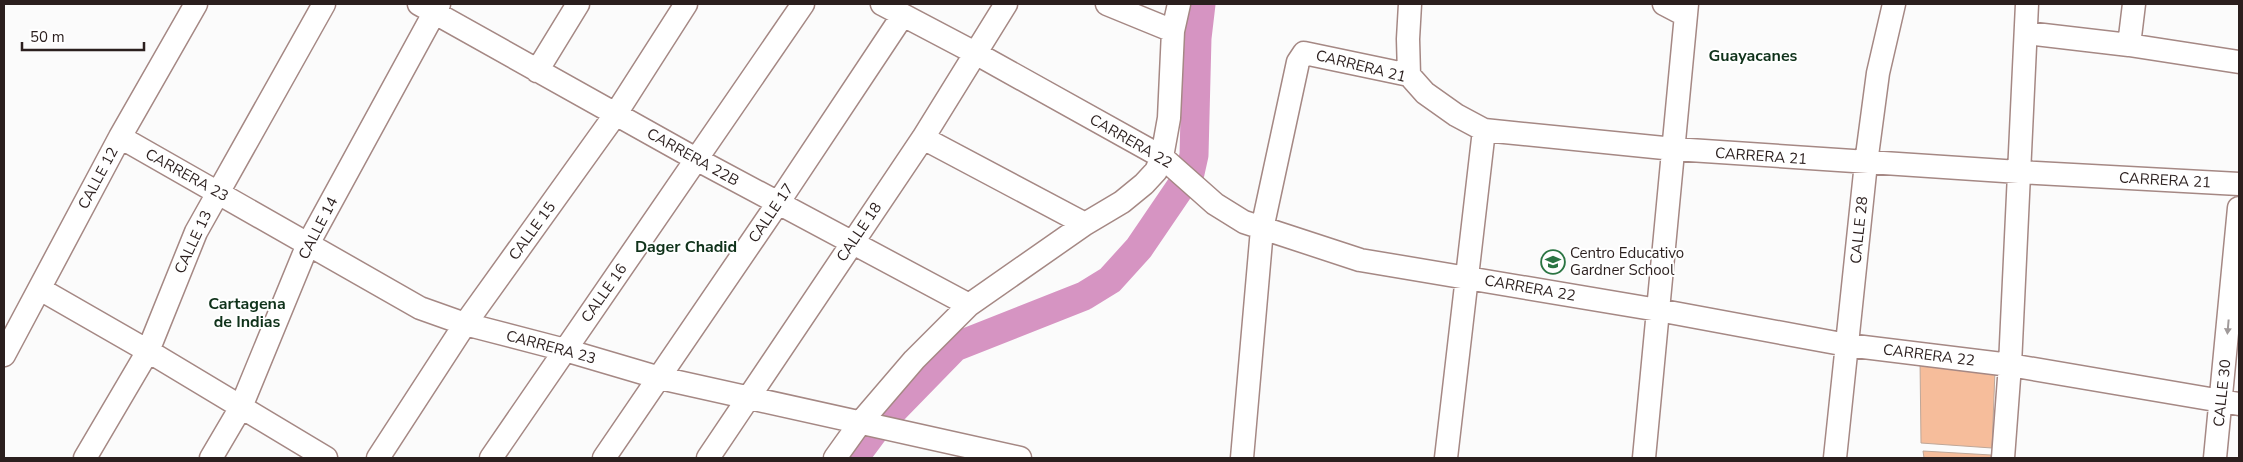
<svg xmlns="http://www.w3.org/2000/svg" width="2243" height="462" font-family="'Nunito Sans',sans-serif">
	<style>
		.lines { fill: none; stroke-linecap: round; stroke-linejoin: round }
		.river { stroke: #d694c2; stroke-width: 29 }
		.building { fill: #f6bd9b; stroke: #bfa798 }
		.minor-casing { stroke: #a58884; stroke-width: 25 }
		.minor { stroke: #fff; stroke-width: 22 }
		.oneway { fill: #a09a9a }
		.labels { text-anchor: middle; stroke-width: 4; stroke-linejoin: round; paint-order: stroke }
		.street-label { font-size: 15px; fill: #2b1f1e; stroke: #fff }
		.poi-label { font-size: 15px; fill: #2b1f1e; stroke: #fff; text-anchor: start }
		.neighbourhood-label { font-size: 16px; font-weight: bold; fill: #0f321a; stroke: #fff }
	</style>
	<rect width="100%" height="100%" fill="#fbfbfb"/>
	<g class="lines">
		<path class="river" d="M854,458l23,-31 78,-80 129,-51 26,-16 29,-32 51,-75 4,-18 3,-117 4,-34"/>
	</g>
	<path class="building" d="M1920,360l75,10 -3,78 -71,-5z
		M1923,451l68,4v3h-67z"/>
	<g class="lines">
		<g class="minor-casing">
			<path id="minor" d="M419,4l277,155 273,146
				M882,4l95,50 185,103 53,47 29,18 116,38 298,50 189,35 163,20 229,39
				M1107,4l66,27
				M1664,4l21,11
				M2026,33l103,12 110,17
				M2129,45l5,-41
				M537,71l41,-67
				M1409,75l-1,-36 2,-35
				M120,137l300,171 45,16 100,26 95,28 360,80
				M923,138l162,86
				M40,289l108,62 178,107
				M4,355l116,-218 76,-133
				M85,458l63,-107 48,-119 128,-228
				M211,458l30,-51 67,-163 131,-240
				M378,458l87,-134 150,-209 71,-111
				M491,458l312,-454
				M604,458l174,-255 125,-188
				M708,458l215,-320 83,-134
				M835,458l25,-35 54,-63 55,-55 116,-81 37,-22 22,-18 12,-13 6,-14 7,-39 4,-87 6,-27
				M1242,458l20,-229 36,-167 6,-9 105,22 16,18 31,22 28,15 190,19 345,23 220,12
				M1446,458l38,-328
				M1644,458l43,-454
				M1835,458l31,-295 12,-90 16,-69
				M2003,458l7,-93 17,-361
				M2215,458l24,-250"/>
		</g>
		<use href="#minor" class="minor"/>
	</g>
	<defs><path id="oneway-solid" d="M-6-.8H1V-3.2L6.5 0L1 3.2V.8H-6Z" transform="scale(1.25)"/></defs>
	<use class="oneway" href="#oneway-solid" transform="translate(2228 327) rotate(95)"/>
	<defs>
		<g id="school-ring" transform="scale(1.25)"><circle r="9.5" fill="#fff" stroke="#2b7543" stroke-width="1.5"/><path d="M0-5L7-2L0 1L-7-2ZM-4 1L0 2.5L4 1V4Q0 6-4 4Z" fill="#2b7543"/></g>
	</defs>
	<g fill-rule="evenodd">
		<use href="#school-ring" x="1553" y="262"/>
	</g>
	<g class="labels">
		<g class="street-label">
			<text transform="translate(1361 66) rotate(14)" y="5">CARRERA 21</text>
			<text transform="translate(1131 141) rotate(30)" y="5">CARRERA 22</text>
			<text transform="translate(1761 156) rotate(4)" y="5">CARRERA 21</text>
			<text transform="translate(693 157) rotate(29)" y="5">CARRERA 22B</text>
			<text transform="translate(187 175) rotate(29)" y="5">CARRERA 23</text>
			<text transform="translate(98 178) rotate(-62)" y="5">CALLE 12</text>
			<text transform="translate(2165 180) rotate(3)" y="5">CARRERA 21</text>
			<text transform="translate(771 213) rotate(-56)" y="5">CALLE 17</text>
			<text transform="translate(318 228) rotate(-63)" y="5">CALLE 14</text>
			<text transform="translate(1859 230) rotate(-84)" y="5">CALLE 28</text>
			<text transform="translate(532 231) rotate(-54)" y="5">CALLE 15</text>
			<text transform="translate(859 232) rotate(-56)" y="5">CALLE 18</text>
			<text transform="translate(193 242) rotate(-65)" y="5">CALLE 13</text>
			<text transform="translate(1530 288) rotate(10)" y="5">CARRERA 22</text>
			<text transform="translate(604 293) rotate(-55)" y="5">CALLE 16</text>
			<text transform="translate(551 347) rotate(15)" y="5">CARRERA 23</text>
			<text transform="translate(1929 355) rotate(7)" y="5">CARRERA 22</text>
			<text transform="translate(2222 393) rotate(-84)" y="5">CALLE 30</text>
		</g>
		<g class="poi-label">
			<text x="1570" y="258">Centro Educativo<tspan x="1570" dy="17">Gardner School</tspan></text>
		</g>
		<g class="neighbourhood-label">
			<text x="1753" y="61">Guayacanes</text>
			<text x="686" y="252">Dager Chadid</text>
			<text x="247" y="309">Cartagena<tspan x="247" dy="18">de Indias</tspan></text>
		</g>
	</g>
	<rect width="2243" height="462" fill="none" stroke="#2b1f1e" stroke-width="10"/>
	<path d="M22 42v8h122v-8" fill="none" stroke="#2b1f1e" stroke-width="2.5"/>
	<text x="30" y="42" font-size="15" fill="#2b1f1e" stroke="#ffffff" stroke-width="4" paint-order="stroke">50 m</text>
</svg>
